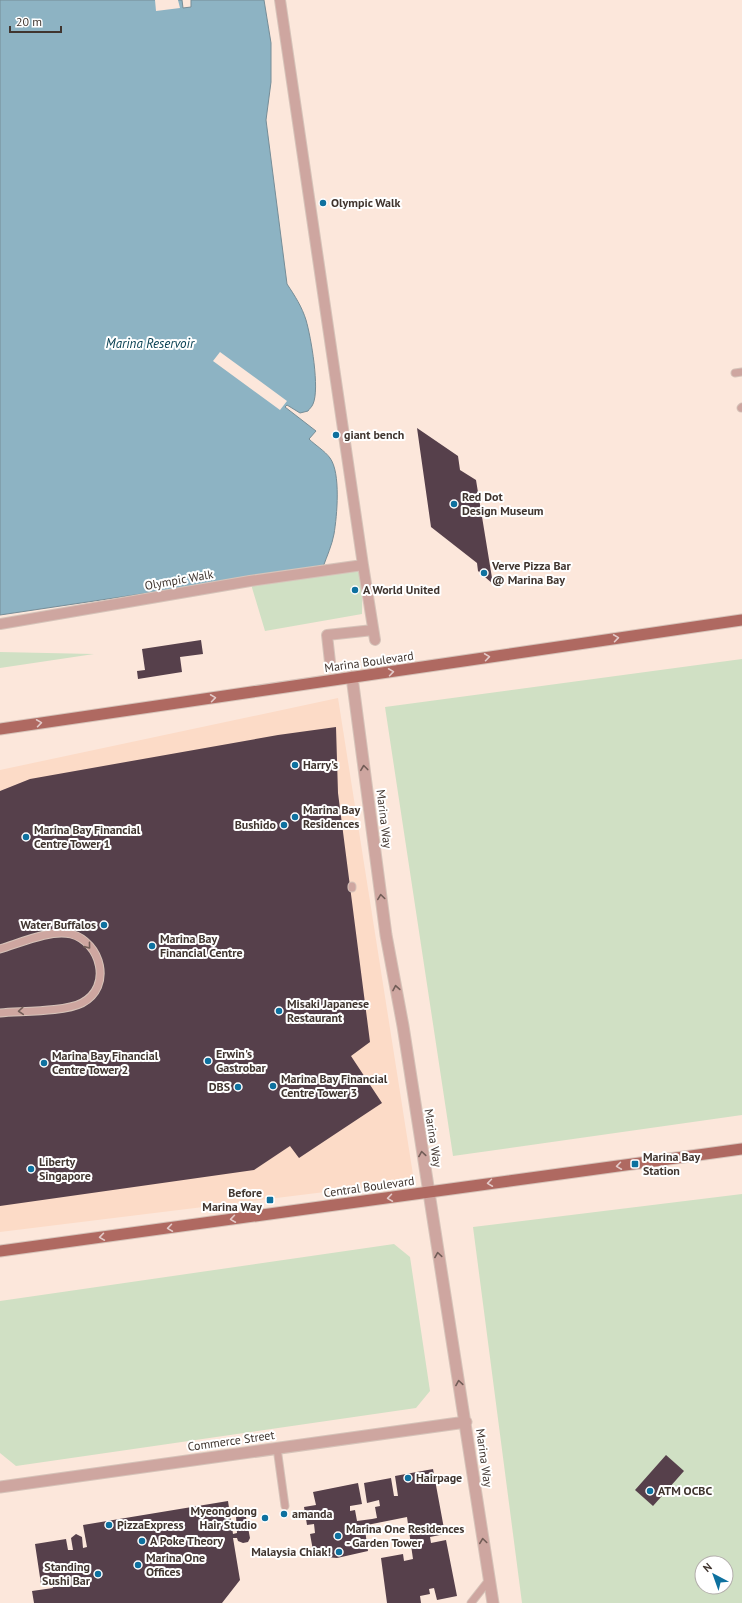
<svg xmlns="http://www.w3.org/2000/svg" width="742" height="1603" font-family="'PT Sans',sans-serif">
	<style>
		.built { fill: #fcdbc7 }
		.green { fill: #d0e0c4; fill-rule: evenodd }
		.water { fill: #8db3c3; stroke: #768d97 }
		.pier { fill: #fce7db }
		.building { fill: #56404b }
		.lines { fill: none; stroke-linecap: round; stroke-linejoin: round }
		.service-casing { stroke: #d6c3b9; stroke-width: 9 }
		.pedestrian-casing { stroke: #d6c3b9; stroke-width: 12 }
		.tertiary-casing { stroke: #d6c3b9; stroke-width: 13 }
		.primary-casing { stroke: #d6c3b9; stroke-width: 13 }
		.service { stroke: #cea6a0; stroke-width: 7 }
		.pedestrian { stroke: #cea6a0; stroke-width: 10 }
		.tertiary { stroke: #cea6a0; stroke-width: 11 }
		.primary { stroke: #af6961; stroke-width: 11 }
		.oneway { stroke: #e3cac8 }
		.oneway2 { stroke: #725d57 }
		.poi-dot { fill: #0e719f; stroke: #fff; stroke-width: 1.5 }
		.labels { text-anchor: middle; stroke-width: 4; stroke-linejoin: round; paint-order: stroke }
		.poi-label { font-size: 12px; font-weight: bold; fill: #40352f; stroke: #fff; text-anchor: start }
		.street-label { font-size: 12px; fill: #40352f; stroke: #fff }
		.water-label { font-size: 13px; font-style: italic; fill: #0b4254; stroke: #fff }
	</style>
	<rect width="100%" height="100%" fill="#fce7db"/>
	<path class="built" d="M338,698l76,483 -414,51v-462z"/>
	<path class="green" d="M363,565l-1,49 -97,17 -15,-50z
		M0,652l94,2 -94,14z
		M742,659v456l-289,41 -68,-449z
		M742,1194v409h-220l-49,-376zM702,1563h24v24h-24z
		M394,1244l16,13 20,134 -14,17 -400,58 -16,-13v-152z"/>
	<path class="water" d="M0,0h182l1,8 8,-1v-7h73l7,43v39l-5,38 21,164c8,12 15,23 19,36 5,17 14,69 7,84 -1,3 -4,5 -5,7l-8,2 -13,-8 -2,2 31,24 -7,8c6,6 16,12 21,19 11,15 7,58 4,76 -2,11 -7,22 -11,33l-323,48z"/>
	<path class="pier" d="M155,0h23l2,8 -24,3z
		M220,352l67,49 -7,9 -67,-49z"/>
	<path class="building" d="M417,428l41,28 2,14 16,10 17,104 -15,-13 -1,-8 -46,-36z
		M201,640l2,14 -23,3 2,15 -44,7 -1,-8 8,-1 -3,-21z
		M336,727l2,66 32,249 -19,14 31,47 -83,55 -9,-12 -36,24 -254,36v-415l30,-12 248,-44z
		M666,1455l18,16 -31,35 -18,-16z
		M433,1469l12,65 -15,3 1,6 15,-3 11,56 -20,4 -3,-12 -5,1 1,5 -10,2 1,7h-34l-6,-45 22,-4 1,7 9,-2 -6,-42 -50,10 1,5 7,-2 3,21 -31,7 -23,-2 -4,-22 5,-1 -1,-9 -7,1 -3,-18 12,-2 -3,-13 45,-9 4,21 -12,2v5l5,-1 2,11 15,-2 5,-1 -2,-11 5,-1 -1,-6 -12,3 -3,-20 27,-5 3,18h4l-3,-20z
		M228,1501l5,33 4,-1 -1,-17 8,-2 2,3 4,21 -2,4 -5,1 -5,-2 -1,-3h-4l7,42 -18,23h-188l-2,-12 21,-3 -1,-5 -11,1 -6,-40 31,-5 2,11h5l-2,-12 5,-4 6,3 1,11 4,-1 -4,-22z"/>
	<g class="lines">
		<g class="service-casing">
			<path id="service" d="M735,373l7,-1
				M741,408l1,-1
				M352,888v-2
				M0,949c20,-6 51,-20 71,-15 30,8 42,53 11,69 -18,9 -60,8 -82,10
				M277,1448l8,58
				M471,1603l18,-23"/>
		</g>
		<g class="pedestrian-casing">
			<path id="pedestrian" d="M363,565l12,75
				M0,624l250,-43 113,-16 -83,-565
				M330,662l-3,-27 46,-5"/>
		</g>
		<g class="tertiary-casing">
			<path id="tertiary" d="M352,677l34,258 17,91 90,577
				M0,1487l466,-65"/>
		</g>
		<g class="primary-casing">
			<path id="primary" d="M0,729l742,-109
				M0,1251l742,-102"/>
		</g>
		<use href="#service" class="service"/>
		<use href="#pedestrian" class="pedestrian"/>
		<use href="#tertiary" class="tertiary"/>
		<use href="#primary" class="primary"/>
	</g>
	<defs><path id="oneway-chevron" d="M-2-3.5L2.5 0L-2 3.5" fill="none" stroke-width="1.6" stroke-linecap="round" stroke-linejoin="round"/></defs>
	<g class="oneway">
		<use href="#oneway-chevron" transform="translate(616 638) rotate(-8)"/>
		<use href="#oneway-chevron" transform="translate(487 657) rotate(-8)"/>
		<use href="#oneway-chevron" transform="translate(391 672) rotate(-8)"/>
		<use href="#oneway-chevron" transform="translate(213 698) rotate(-8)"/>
		<use href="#oneway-chevron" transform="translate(39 723) rotate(-8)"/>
		<use href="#oneway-chevron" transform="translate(619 1166) rotate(172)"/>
		<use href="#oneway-chevron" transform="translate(490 1183) rotate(172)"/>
		<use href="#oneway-chevron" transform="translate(390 1198) rotate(172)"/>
		<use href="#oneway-chevron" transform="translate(233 1219) rotate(172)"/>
		<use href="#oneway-chevron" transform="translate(170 1228) rotate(172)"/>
		<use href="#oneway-chevron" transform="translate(102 1237) rotate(172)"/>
	</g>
	<g class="oneway2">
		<use href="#oneway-chevron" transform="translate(364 768) rotate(-97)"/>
		<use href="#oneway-chevron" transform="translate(381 897) rotate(-98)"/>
		<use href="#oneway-chevron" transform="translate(88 946) rotate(51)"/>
		<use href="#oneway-chevron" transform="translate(396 988) rotate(-100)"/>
		<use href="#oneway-chevron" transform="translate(21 1011) rotate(175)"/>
		<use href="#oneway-chevron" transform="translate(422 1154) rotate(-99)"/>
		<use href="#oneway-chevron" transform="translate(438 1255) rotate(-99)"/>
		<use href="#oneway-chevron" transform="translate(459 1383) rotate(-99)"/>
		<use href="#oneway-chevron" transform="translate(483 1541) rotate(-98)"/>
	</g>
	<g class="poi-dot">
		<circle cx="323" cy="203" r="4"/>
		<circle cx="336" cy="435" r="4"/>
		<circle cx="454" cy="504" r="4"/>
		<circle cx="484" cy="573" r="4"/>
		<circle cx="355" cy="590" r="4"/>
		<circle cx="295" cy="765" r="4"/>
		<circle cx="295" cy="817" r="4"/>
		<circle cx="284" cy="825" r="4"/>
		<circle cx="26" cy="837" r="4"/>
		<circle cx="104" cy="925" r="4"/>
		<circle cx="152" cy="946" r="4"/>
		<circle cx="279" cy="1011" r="4"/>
		<circle cx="208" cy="1061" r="4"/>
		<circle cx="44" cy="1063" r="4"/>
		<circle cx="273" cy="1086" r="4"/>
		<circle cx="238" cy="1087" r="4"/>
		<rect x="631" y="1160" width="8" height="8" rx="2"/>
		<circle cx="31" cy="1169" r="4"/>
		<rect x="266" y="1196" width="8" height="8" rx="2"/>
		<circle cx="408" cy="1478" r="4"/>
		<circle cx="650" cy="1491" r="4"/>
		<circle cx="284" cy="1514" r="4"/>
		<circle cx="265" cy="1518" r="4"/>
		<circle cx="109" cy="1525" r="4"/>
		<circle cx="338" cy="1536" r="4"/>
		<circle cx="142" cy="1541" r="4"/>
		<circle cx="339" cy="1552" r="4"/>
		<circle cx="138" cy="1565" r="4"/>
		<circle cx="98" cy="1574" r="4"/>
	</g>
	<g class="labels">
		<g class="poi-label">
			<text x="331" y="207">Olympic Walk</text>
			<text x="344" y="439">giant bench</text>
			<text x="462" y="501">Red Dot<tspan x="462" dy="14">Design Museum</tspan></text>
			<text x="492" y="570">Verve Pizza Bar<tspan x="492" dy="14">@ Marina Bay</tspan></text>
			<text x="363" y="594">A World United</text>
			<text x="303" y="769">Harry's</text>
			<text x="303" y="814">Marina Bay<tspan x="303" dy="14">Residences</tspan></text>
			<text x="276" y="829" text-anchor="end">Bushido</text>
			<text x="34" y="834">Marina Bay Financial<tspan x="34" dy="14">Centre Tower 1</tspan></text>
			<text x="96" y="929" text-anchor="end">Water Buffalos</text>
			<text x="160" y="943">Marina Bay<tspan x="160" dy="14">Financial Centre</tspan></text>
			<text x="287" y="1008">Misaki Japanese<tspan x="287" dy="14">Restaurant</tspan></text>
			<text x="216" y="1058">Erwin's<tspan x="216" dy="14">Gastrobar</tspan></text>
			<text x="52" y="1060">Marina Bay Financial<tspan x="52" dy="14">Centre Tower 2</tspan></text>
			<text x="281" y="1083">Marina Bay Financial<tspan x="281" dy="14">Centre Tower 3</tspan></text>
			<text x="230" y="1091" text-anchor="end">DBS</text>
			<text x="643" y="1161">Marina Bay<tspan x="643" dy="14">Station</tspan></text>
			<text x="39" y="1166">Liberty<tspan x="39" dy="14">Singapore</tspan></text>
			<text x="262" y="1197" text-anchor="end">Before<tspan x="262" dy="14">Marina Way</tspan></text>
			<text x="416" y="1482">Hairpage</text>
			<text x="658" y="1495">ATM OCBC</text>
			<text x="257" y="1515" text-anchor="end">Myeongdong<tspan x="257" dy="14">Hair Studio</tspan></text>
			<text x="292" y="1518">amanda</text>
			<text x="117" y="1529">PizzaExpress</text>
			<text x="346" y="1533">Marina One Residences<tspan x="346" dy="14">- Garden Tower</tspan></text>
			<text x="150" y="1545">A Poke Theory</text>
			<text x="331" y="1556" text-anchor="end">Malaysia Chiak!</text>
			<text x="146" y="1562">Marina One<tspan x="146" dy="14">Offices</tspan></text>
			<text x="90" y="1571" text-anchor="end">Standing<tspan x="90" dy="14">Sushi Bar</tspan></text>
		</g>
		<g class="street-label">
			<text transform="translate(179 580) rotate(-10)" y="4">Olympic Walk</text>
			<text transform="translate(369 662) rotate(-8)" y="4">Marina Boulevard</text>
			<text transform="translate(384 819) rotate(83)" y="4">Marina Way</text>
			<text transform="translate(433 1138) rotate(81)" y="4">Marina Way</text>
			<text transform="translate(369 1187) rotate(-8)" y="4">Central Boulevard</text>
			<text transform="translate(231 1441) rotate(-8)" y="4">Commerce Street</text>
			<text transform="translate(484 1458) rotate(82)" y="4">Marina Way</text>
		</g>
		<g class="water-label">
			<text x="150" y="348">Marina Reservoir</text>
		</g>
	</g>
	<g transform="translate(714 1575) rotate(319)"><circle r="19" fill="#ffffff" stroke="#b3aeac"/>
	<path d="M0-3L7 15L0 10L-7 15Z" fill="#0e719f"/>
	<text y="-6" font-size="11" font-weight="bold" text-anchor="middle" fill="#40352f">N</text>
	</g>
	<path d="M10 26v6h51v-6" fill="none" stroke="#40352f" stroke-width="2"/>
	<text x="16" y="26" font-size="12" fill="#40352f" stroke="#ffffff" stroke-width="3" paint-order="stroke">20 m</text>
</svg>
